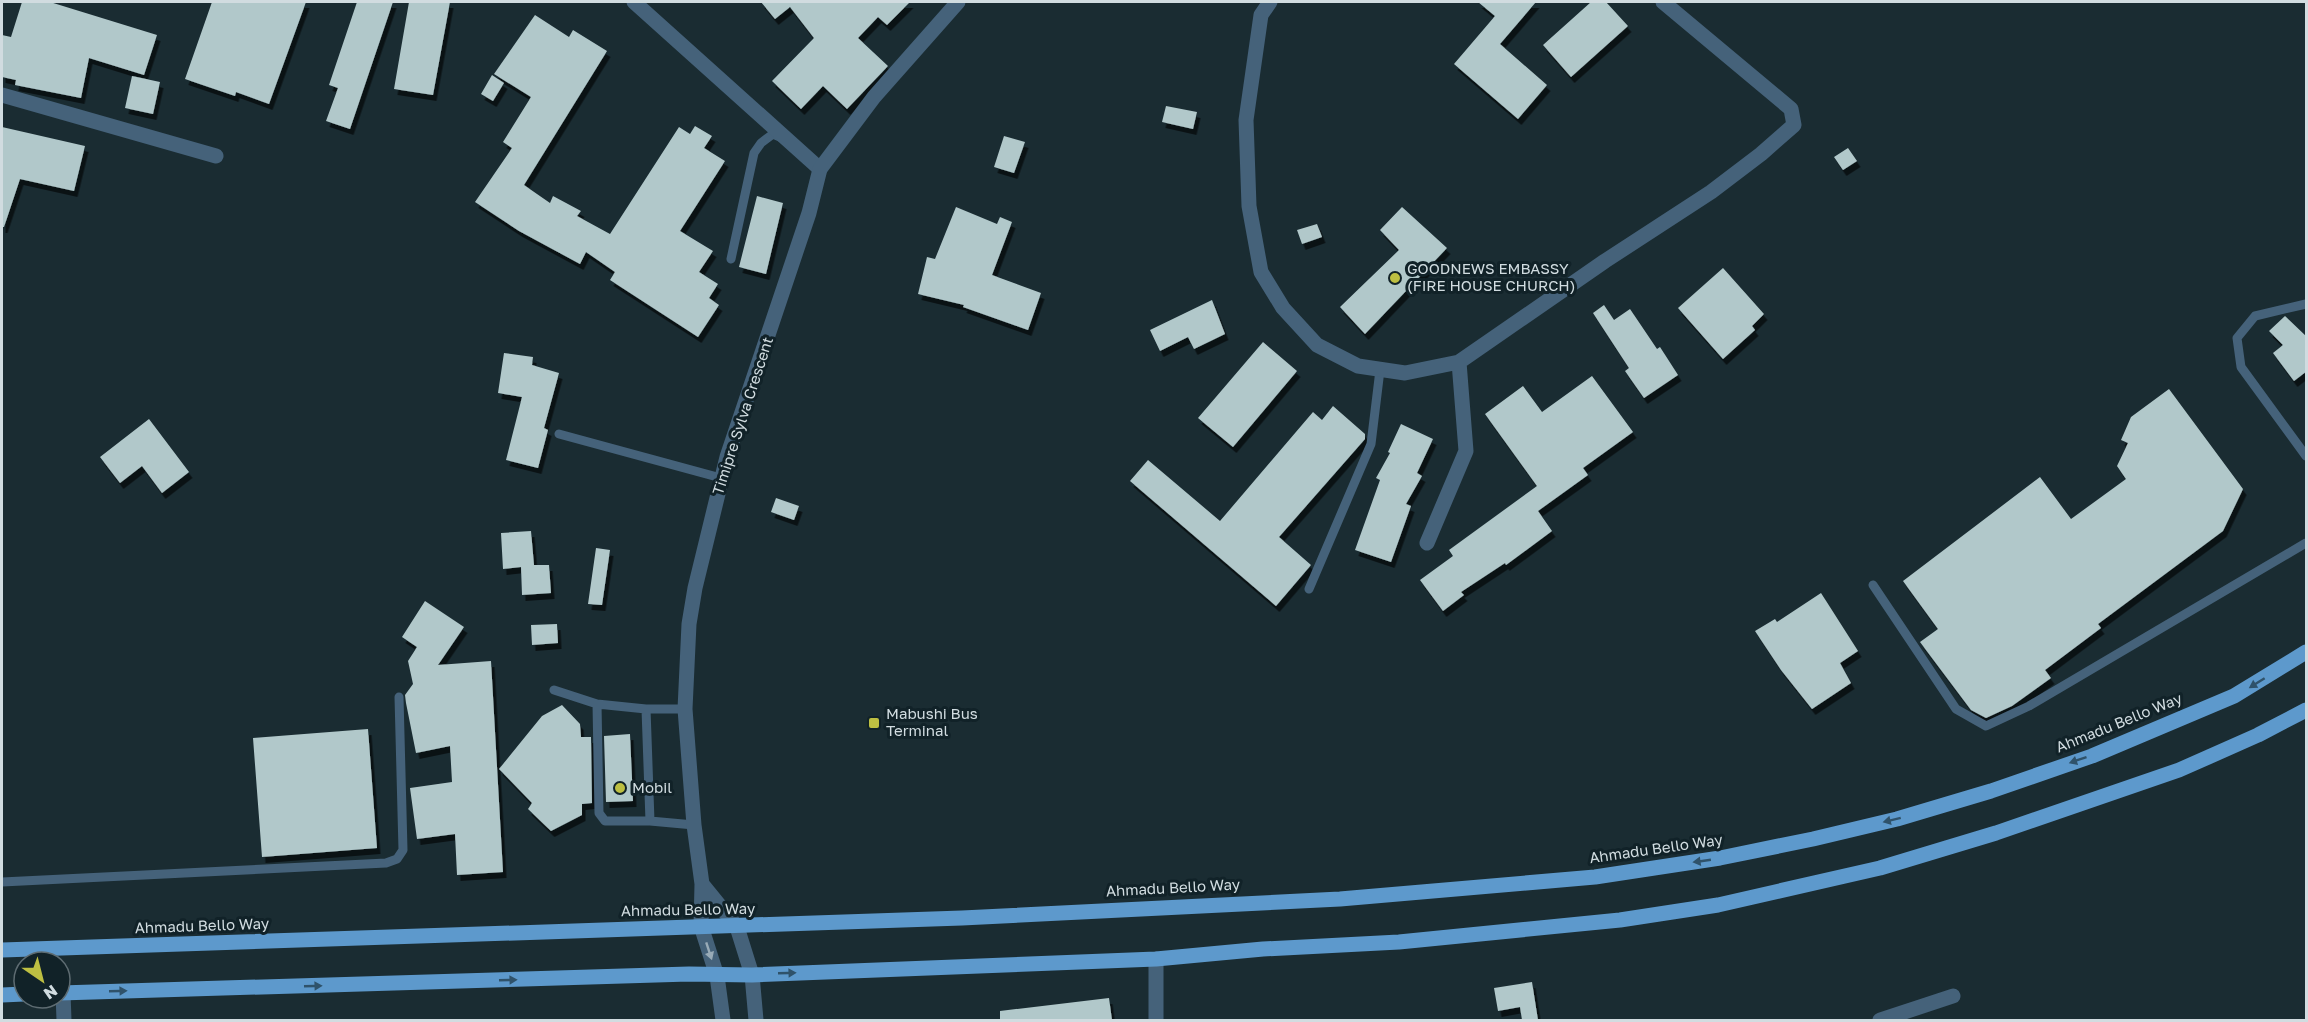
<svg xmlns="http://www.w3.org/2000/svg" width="2308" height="1022" font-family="'Golos Text',sans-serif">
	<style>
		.building { fill: #b1c8ca; filter: url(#shadow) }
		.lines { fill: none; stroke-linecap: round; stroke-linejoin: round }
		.service { stroke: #45627a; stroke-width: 9 }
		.minor { stroke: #45627a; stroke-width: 15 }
		.tertiary { stroke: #45627a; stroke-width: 15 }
		.primary { stroke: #5d99cc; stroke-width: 15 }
		.oneway { fill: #2f526a }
		.oneway2 { fill: #99abb7 }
		.poi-dot { fill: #bdbf42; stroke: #112228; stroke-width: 2 }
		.labels { text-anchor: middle; stroke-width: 6; stroke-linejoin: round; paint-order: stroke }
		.poi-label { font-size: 15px; fill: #d1dce0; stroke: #112228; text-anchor: start }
		.street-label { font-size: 15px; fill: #d1dce0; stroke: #112228 }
	</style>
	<defs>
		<filter id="shadow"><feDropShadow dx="3.5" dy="6" stdDeviation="0" flood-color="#0009"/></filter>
	</defs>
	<rect width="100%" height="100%" fill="#1a2c32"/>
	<path class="building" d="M22,2h28l107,33 -13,40 -55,-17 -8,40 -66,-13 1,-5 -14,-3v-42l9,2z
		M212,2h94l-37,102 -33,-12 -1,4 -50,-17z
		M357,2h36l-43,127 -24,-8 12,-33 -9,-3z
		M409,2h41l-17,93 -39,-6z
		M761,2h149l-23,23 -9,-8 -20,21 30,28 -41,43 -24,-23 -22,23 -29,-28 42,-43 -24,-31 -15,12z
		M1478,2h58l-36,42 47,41 -29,34 -64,-55 41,-48z
		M1591,2h15l22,24 -57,51 -28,-32z
		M535,15l34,22 4,-7 34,21 -83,134 26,18 3,-7 28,15 -4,5 33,18 69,-107 11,7 5,-8 17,10 -8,12 21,13 -45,70 33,20 -14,21 19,12 -9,14 10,7 -21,32 -88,-57 5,-8 -29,-20 -6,12 -61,-33 -44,-29 37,-54 -9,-6 28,-45 -37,-23z
		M492,75l12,8 -11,18 -12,-7z
		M132,76l28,6 -7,32 -28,-6z
		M1166,106l31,6 -4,17 -31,-7z
		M2,127l83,19 -11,45 -54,-12 -16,48h-2z
		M1004,136l21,6 -11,31 -20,-6z
		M1848,148l9,13 -14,9 -9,-13z
		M757,196l26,7 -17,71 -27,-7z
		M956,207l41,17 3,-7 12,5 -20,53 49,18 -13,37 -65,-23 1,-2 -46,-11 9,-37 8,2z
		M1402,207l45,41 -82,86 -25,-27 59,-57 -19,-20z
		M1317,224l5,13 -20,7 -5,-14z
		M1723,268l41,46 -12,12 3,4 -32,29 -45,-51z
		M1212,300l13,34 -31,15 -6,-12 -28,14 -10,-21z
		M1604,305l10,15 16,-11 27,40 3,-2 18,28 -34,23 -19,-27 4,-3 -36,-55z
		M2285,316l22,21v34l-13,10 -21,-28 10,-8 -14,-14z
		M1263,342l34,29 -64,76 -35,-29z
		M504,353l29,4 -1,8 27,8 -15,55 4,2 -10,38 -32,-8 16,-63 -24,-4z
		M1592,376l41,56 -50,36 5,7 -50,36 14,20 -46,34 -1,-2 -44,29 3,3 -21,16 -23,-31 33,-24 -4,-6 88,-64 -52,-72 38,-28 19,26z
		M2169,389l74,100 -20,42 -125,93 3,4 -56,42 6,8 -39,28 -26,12 -15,-8 -51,-68 18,-13 -35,-48 137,-104 31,42 55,-40 -9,-13 11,-23 -7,-3 10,-23z
		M1333,406l32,28v5l-86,98 32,28 -35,41 -146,-125 18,-21 72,61 93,-109 9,8z
		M149,419l40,53 -27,21 -20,-27 -22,17 -20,-26z
		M1401,424l32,15 -16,34 5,3 -16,28 5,2 -20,56 -36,-12 25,-70 -4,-2 14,-25 -2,-1z
		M776,498l23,8 -5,14 -23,-8z
		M531,531l3,34h15l2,28 -29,2 -1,-28 -18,2 -2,-36z
		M596,548l14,2 -8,55 -14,-1z
		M1821,593l37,58 -18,12 11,20 -39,26 -31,-39 -26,-39 20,-12 2,3z
		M425,601l39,26 -26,38 53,-4 12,211 -46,3 -2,-41 -38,5 -7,-51 42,-6 -2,-36 -34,7 -10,-50 -1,-8 8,-11 -5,-23 9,-14 -15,-10z
		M557,624l1,19 -26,2 -1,-20z
		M562,705l18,19 1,13h10l1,66 -10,1v11l-31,16 -23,-22 4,-6 -33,-34 43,-53z
		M368,729l9,119 -115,9 -9,-119z
		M630,734l3,67 -27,1 -2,-66z
		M1532,982l6,38h-16l-2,-13 -22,4 -4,-23z
		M1109,998l3,22h-112v-9z"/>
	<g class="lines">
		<path class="service" d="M731,259l23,-106 7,-10 12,-9 7,3
			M2306,304l-51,12 -18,22 4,29 65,89
			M559,434l162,44
			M1873,585l83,124 30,17 43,-20 277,-163
			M1309,589l62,-145 9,-74
			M554,690l43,14 49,5
			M597,704l2,109 6,8h45
			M685,709h-39l4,112 44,4
			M2,882l384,-19 11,-4 6,-9 -4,-153"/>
		<path class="minor" d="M634,2l186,167
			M1270,2l-9,13 -15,105 3,86 12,66 22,36 34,37 41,21 47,7 54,-11 146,-101 106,-69 50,-38 33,-29 -3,-16 -128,-107
			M2,95l214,61
			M1427,543l39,-92 -7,-89
			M63,993l1,27
			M1156,1020v-61
			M1880,1020l73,-24"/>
		<path class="tertiary" d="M702,884l35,43 15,48 4,45
			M723,1020l-6,-44 -16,-50 1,-42 -8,-59 -9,-116 4,-85 6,-36 32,-131 82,-244 11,-44 54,-72 84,-95"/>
		<path class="primary" d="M2,950l960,-32 378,-19 255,-22 125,-19 93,-19 84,-20 94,-28 101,-35 142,-60 72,-44
			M60,993l629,-19 63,1 404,-16 107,-10 136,-7 221,-22 98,-15 162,-37 116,-35 183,-63 79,-35 48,-25
			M2,995l22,-1"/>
	</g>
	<defs><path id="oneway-solid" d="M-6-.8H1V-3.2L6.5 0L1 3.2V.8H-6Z" transform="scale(1.5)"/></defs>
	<g class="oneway">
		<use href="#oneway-solid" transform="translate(2257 683) rotate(148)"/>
		<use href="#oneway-solid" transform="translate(2078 760) rotate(161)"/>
		<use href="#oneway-solid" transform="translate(1892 820) rotate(166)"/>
		<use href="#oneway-solid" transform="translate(1702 861) rotate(172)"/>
		<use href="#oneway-solid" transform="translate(787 973) rotate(-2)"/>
		<use href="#oneway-solid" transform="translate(508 980) rotate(-2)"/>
		<use href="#oneway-solid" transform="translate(313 986) rotate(-2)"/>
		<use href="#oneway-solid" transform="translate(118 991) rotate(-2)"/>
	</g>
	<use class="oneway2" href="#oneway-solid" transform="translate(709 951) rotate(72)"/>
	<g class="poi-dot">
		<circle cx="1395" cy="278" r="6"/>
		<rect x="868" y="717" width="12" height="12" rx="3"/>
		<circle cx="620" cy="788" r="6"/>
	</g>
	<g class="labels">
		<g class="poi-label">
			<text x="1407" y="274">GOODNEWS EMBASSY<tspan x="1407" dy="17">(FIRE HOUSE CHURCH)</tspan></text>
			<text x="886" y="719">Mabushi Bus<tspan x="886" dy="17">Terminal</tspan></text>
			<text x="632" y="793">Mobil</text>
		</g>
		<g class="street-label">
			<text transform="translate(743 416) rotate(-72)" y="5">Timipre Sylva Crescent</text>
			<text transform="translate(2119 723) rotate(-22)" y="5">Ahmadu Bello Way</text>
			<text transform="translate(1656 849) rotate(-8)" y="5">Ahmadu Bello Way</text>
			<text transform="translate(1173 888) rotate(-3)" y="5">Ahmadu Bello Way</text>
			<text transform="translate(688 910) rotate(-1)" y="5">Ahmadu Bello Way</text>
			<text transform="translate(202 926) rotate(-2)" y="5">Ahmadu Bello Way</text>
		</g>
	</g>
	<rect width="2308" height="1022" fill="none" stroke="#d1dce0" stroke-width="6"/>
	<g transform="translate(42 980) rotate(145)"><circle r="28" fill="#112228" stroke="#5e6c72" stroke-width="1.5"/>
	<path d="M0-4.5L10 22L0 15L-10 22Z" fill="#bdbf42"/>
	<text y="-9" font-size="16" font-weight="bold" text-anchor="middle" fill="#d1dce0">N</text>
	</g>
</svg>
